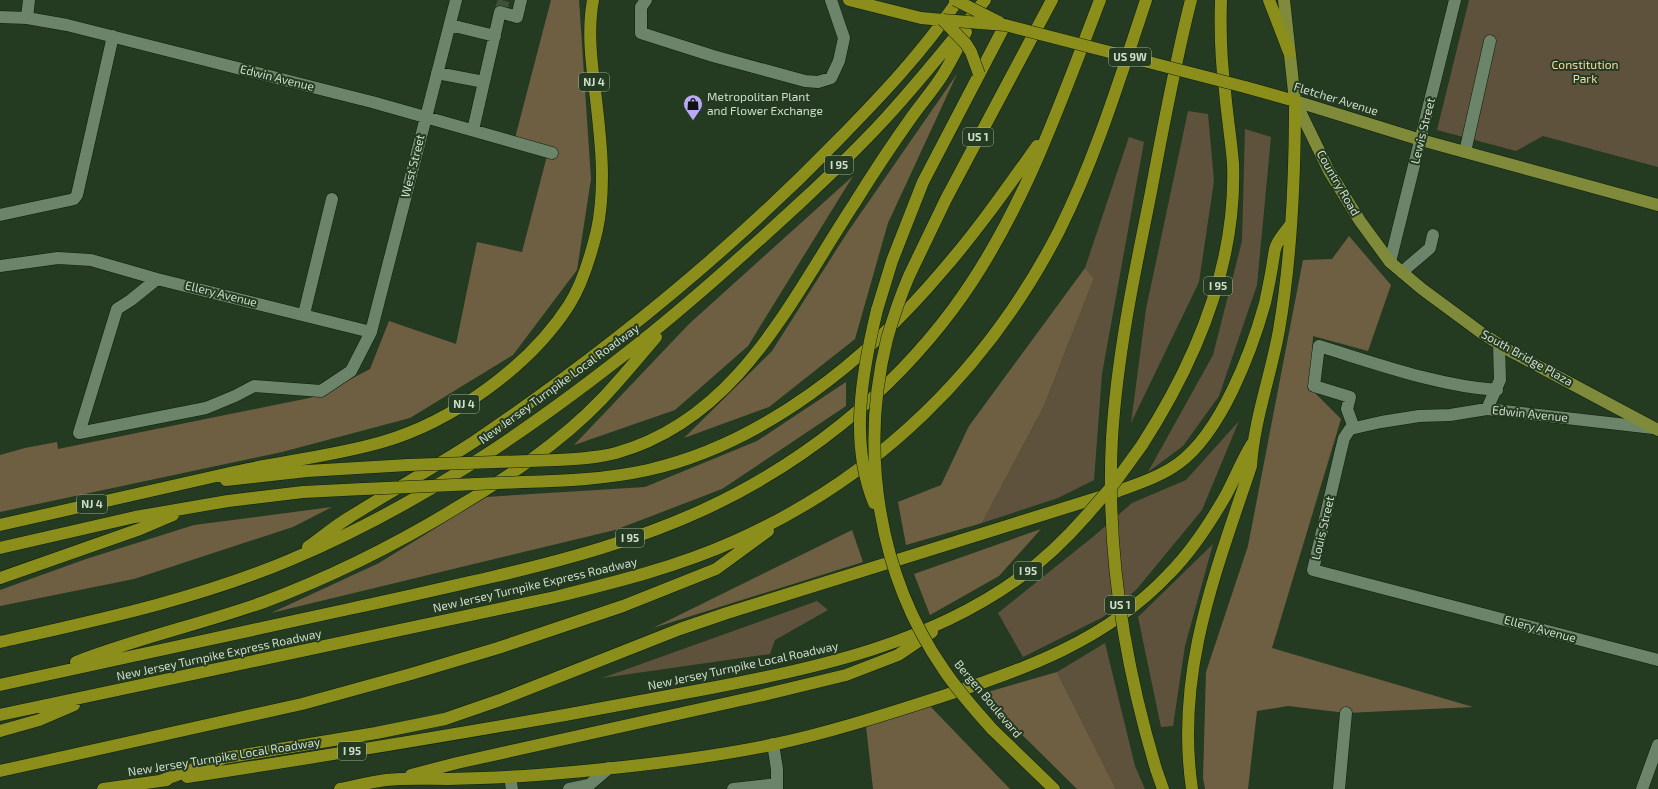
<svg xmlns="http://www.w3.org/2000/svg" width="1658" height="789" font-family="'Exo 2',sans-serif">
	<style>
		.green { fill: #5f523d }
		.forest { fill: #6f5f42 }
		.lines { fill: none; stroke-linecap: round; stroke-linejoin: round }
		.minor-tunnel { stroke: #3e523b; stroke-width: 12; stroke-dasharray: 12 6; stroke-linecap: butt }
		.minor-casing { stroke: #0c200a; stroke-width: 13 }
		.major-casing { stroke: #0c200a; stroke-width: 13 }
		.highway-casing { stroke: #0c200a; stroke-width: 13 }
		.minor { stroke: #6c8469; stroke-width: 12 }
		.major { stroke: #7f8a3a; stroke-width: 12 }
		.highway { stroke: #8c8e1b; stroke-width: 12 }
		.highway-bridge-casing { stroke: #0c200a; stroke-width: 13; stroke-linecap: butt }
		.highway-bridge { stroke: #8c8e1b; stroke-width: 12 }
		.labels { text-anchor: middle; stroke-width: 4; stroke-linejoin: round; paint-order: stroke }
		.shield { fill: #243a21; stroke: #9cac99; stroke-width: 1 }
		.shield-label { font-size: 11px; font-weight: bold; fill: #cfddcd }
		.park-label { font-size: 12px; fill: #f9d9a4; stroke: #243a21 }
		.street-label { font-size: 12px; fill: #cfddcd; stroke: #243a21 }
		.poi-label { font-size: 12px; fill: #cfddcd; stroke: #243a21; text-anchor: start }
	</style>
	<rect width="100%" height="100%" fill="#243a21"/>
	<path class="green" d="M1469,0h189v167l-115,-31 -27,15 -79,-21z
		M1188,111l20,3 6,67 -15,101 -68,141 15,-114z
		M1245,129l26,8 -14,148 -38,111 -36,50 -35,26 65,-117 29,-114z
		M1129,137l15,5 -42,232 -8,106 -36,18 -76,25 62,-117 50,-128 -9,-10z
		M1239,421l-37,89 -66,80 -33,27 -80,40 -25,-44 96,-77 38,-33 54,-23z
		M1213,544l-28,102 -12,80 -12,1 -23,-110z
		M817,601l11,9 -53,30 -5,14 -168,24z
		M1105,643l30,123 10,23h-29l-59,-117z"/>
	<path class="forest" d="M551,0h28l12,179 -14,91 -64,85 -103,63 -128,34 -282,60v-57l25,-7 32,-6 1,7 261,-53 51,-27 19,-48 67,23 21,-102 45,10 26,-100 -34,-10z
		M957,74l-69,149 -33,116 -86,68 -85,31 88,-87 75,-118z
		M853,176l-105,170 -73,64 -101,35 115,-121z
		M1349,236l42,49 -23,66 -55,-15 -3,52 31,31 -69,229 201,59 -127,6 -58,-7 -31,5 -9,78h-43l-2,-11 3,-106 42,-126 55,-286 29,-1z
		M1085,268l9,10 -50,128 -62,117 -76,22 -8,-43 43,-17 28,-59z
		M846,382v24l-124,83 -107,41 -344,83 108,-50 107,-66 159,-10 112,-46z
		M332,507l-39,20 -159,52 -134,27v-16l86,-31 108,-34z
		M1041,529l-42,47 -69,39 -16,-41z
		M852,530l11,32 -210,66z
		M1057,672l59,117h-39l-96,-95z
		M929,705l81,84h-137l-7,-63z"/>
	<g class="lines">
		<path class="minor-tunnel" d="M500,12l4,-12"/>
		<g class="minor-casing">
			<path id="minor" d="M646,0l-5,7v26l72,23 92,25 13,1 13,-4 8,-17 5,-23 -13,-38
				M0,17l27,1 40,7 305,77 180,51
				M27,18l2,-18
				M450,25l45,11
				M437,73l47,9
				M473,130l27,-118 17,5 4,-17
				M1465,152l25,-111
				M0,215l70,-15 4,-1 3,-4 36,-159
				M1390,262l65,-262
				M0,266l58,-8 33,2 66,19 214,53
				M1402,272l28,-24 3,-13
				M157,279l-26,21 -14,9 -38,124 127,-25 29,-12 19,-10 67,5 30,-20 20,-39 85,-332
				M304,314l28,-115
				M1487,409l13,-29 -1,-36
				M1354,428l-7,-19 3,-12 -36,-11 5,-40c56,17 119,40 178,44
				M1653,428l-166,-19 -37,6 -31,1 -38,6 -31,7 -6,9 -3,12 -28,120 345,90
				M773,744l4,25v20
				M510,777l2,12
				M569,789l20,-4 20,-17
				M733,789l44,-5
				M1339,789l7,-76
				M1642,789l16,-44"/>
		</g>
		<g class="major-casing">
			<path id="major" d="M1284,0l11,101 34,70 31,50 30,41 32,27 61,45 27,17 148,79
				M1295,101l126,39 237,65"/>
		</g>
		<g class="highway-casing">
			<path id="highway" d="M849,0l72,18 22,2
				M1269,0l20,52
				M909,276l37,-77 106,-199
				M877,310l15,-49 31,-79 82,-157
				M1112,438c5,-80 21,-158 37,-236 13,-68 25,-136 42,-202
				M1142,445c54,-84 95,-180 91,-282 -2,-24 -6,-48 -8,-72 -4,-30 -5,-61 -4,-91
				M557,460c20,-1 40,-2 59,-7 122,-34 174,-152 238,-249 18,-29 37,-58 57,-86 10,-14 22,-28 31,-42 9,-14 16,-29 24,-44
				M226,480l81,-9 101,-6
				M523,482c42,-1 84,-3 125,-12 116,-26 220,-111 295,-200 34,-39 64,-82 94,-124
				M0,525c78,-18 156,-36 234,-53 49,-11 100,-16 148,-30 70,-20 148,-76 187,-137 14,-22 22,-50 28,-75 9,-43 4,-88 -1,-131 -4,-33 -9,-66 -3,-99
				M308,547c14,-10 27,-21 42,-30 41,-26 84,-49 125,-76 130,-88 253,-188 363,-301 43,-44 86,-89 120,-140
				M0,548l135,-31 93,-16 75,-9 60,-3
				M0,578l140,-49 33,-14
				M0,642c98,-22 198,-43 290,-82 129,-54 244,-133 353,-220 55,-44 107,-91 159,-139 28,-26 56,-53 82,-81 35,-38 68,-79 101,-120
				M76,662c62,-24 126,-38 188,-60 67,-25 131,-57 192,-94 52,-31 104,-65 146,-109 19,-20 36,-41 54,-62
				M0,685c116,-25 233,-51 349,-76 48,-10 95,-21 143,-32 73,-17 146,-37 213,-68 97,-45 184,-114 248,-200 69,-93 106,-203 147,-309
				M0,715l555,-118c61,-15 122,-30 180,-56 142,-63 253,-172 324,-310 37,-74 61,-153 87,-231
				M992,729l62,60
				M0,731l39,-11 35,-15
				M1156,769l7,20
				M0,771l302,-67 109,-30 87,-26 125,-42 93,-37 52,-38
				M411,775l46,-12 302,-67 87,-21 52,-20 34,-23
				M187,777c126,-19 252,-40 378,-62 49,-9 97,-18 146,-27 107,-20 218,-45 308,-110 25,-18 47,-39 67,-62
				M160,781l64,-23 152,-25 69,-14 55,-19 180,-71 47,-16 389,-121c21,-8 44,-15 63,-29 42,-31 72,-110 86,-160 3,-14 6,-28 8,-42 1,-5 1,-12 4,-17 3,-7 10,-14 14,-20
				M103,789l64,-9
				M340,789c15,-3 31,-7 46,-9 20,-2 41,-1 62,-1 38,-1 75,-2 113,-6 70,-6 141,-14 210,-28 57,-12 113,-30 169,-48 84,-27 167,-57 229,-123 23,-23 41,-51 57,-79 9,-17 16,-35 26,-51
				M1192,789c-17,-116 23,-215 59,-323 3,-46 20,-91 28,-136 13,-75 16,-153 16,-229l-50,-14"/>
		</g>
		<use href="#minor" class="minor"/>
		<use href="#major" class="major"/>
		<use href="#highway" class="highway"/>
		<g class="highway-bridge-casing">
			<path id="highway-bridge" d="M955,0l44,22
				M943,20l62,5 240,62
				M943,20l23,24 5,8 8,22
				M909,276c-9,21 -16,42 -22,63 -28,112 -9,236 57,331 14,21 31,40 48,59
				M1112,438c-6,112 12,224 44,331
				M408,465l149,-5
				M363,489l160,-7
				M874,503c-25,-61 -12,-131 3,-193
				M1086,516l27,-31 29,-40"/>
		</g>
		<use href="#highway-bridge" class="highway-bridge"/>
	</g>
	<defs>
		<g id="shop-pin" transform="scale(1)"><path d="M0 17L-7.5 6A9.5 9.5 0 1 1 7.5 6Z" fill="#baaaf6" stroke="#243a21"/><path d="M-5-2.5h2.3a2.7 3.5 0 0 1 5.4 0H5L5.5 6h-11ZM-1.5-2.5h3a1.5 2.3 0 0 0-3 0Z" fill="#111"/></g>
	</defs>
	<g fill-rule="evenodd">
		<use href="#shop-pin" x="693" y="104"/>
	</g>
	<g class="labels">
		<g class="shield">
			<rect x="1109" y="48" width="42" height="18" rx="3"/>
			<rect x="579" y="73" width="30" height="18" rx="3"/>
			<rect x="963" y="128" width="30" height="18" rx="3"/>
			<rect x="825" y="156" width="28" height="18" rx="3"/>
			<rect x="1204" y="277" width="28" height="18" rx="3"/>
			<rect x="449" y="395" width="30" height="18" rx="3"/>
			<rect x="77" y="495" width="30" height="18" rx="3"/>
			<rect x="616" y="529" width="28" height="18" rx="3"/>
			<rect x="1014" y="562" width="28" height="18" rx="3"/>
			<rect x="1105" y="596" width="30" height="18" rx="3"/>
			<rect x="338" y="742" width="28" height="18" rx="3"/>
		</g>
		<g class="shield-label">
			<text x="1130" y="61">US 9W</text>
			<text x="594" y="86">NJ 4</text>
			<text x="978" y="141">US 1</text>
			<text x="839" y="169">I 95</text>
			<text x="1218" y="290">I 95</text>
			<text x="464" y="408">NJ 4</text>
			<text x="92" y="508">NJ 4</text>
			<text x="630" y="542">I 95</text>
			<text x="1028" y="575">I 95</text>
			<text x="1120" y="609">US 1</text>
			<text x="352" y="755">I 95</text>
		</g>
		<g class="park-label">
			<text x="1585" y="69">Constitution<tspan x="1585" dy="14">Park</tspan></text>
		</g>
		<g class="street-label">
			<text transform="translate(277 78) rotate(14)" y="4">Edwin Avenue</text>
			<text transform="translate(1336 99) rotate(17)" y="4">Fletcher Avenue</text>
			<text transform="translate(1423 131) rotate(-76)" y="4">Lewis Street</text>
			<text transform="translate(413 166) rotate(-76)" y="4">West Street</text>
			<text transform="translate(1338 183) rotate(60)" y="4">Country Road</text>
			<text transform="translate(221 294) rotate(14)" y="4">Ellery Avenue</text>
			<text transform="translate(1527 358) rotate(29)" y="4">South Bridge Plaza</text>
			<text transform="translate(559 384) rotate(-36)" y="4">New Jersey Turnpike Local Roadway</text>
			<text transform="translate(1530 414) rotate(6)" y="4">Edwin Avenue</text>
			<text transform="translate(1323 528) rotate(-77)" y="4">Louis Street</text>
			<text transform="translate(535 585) rotate(-13)" y="4">New Jersey Turnpike Express Roadway</text>
			<text transform="translate(1540 629) rotate(15)" y="4">Ellery Avenue</text>
			<text transform="translate(219 655) rotate(-12)" y="4">New Jersey Turnpike Express Roadway</text>
			<text transform="translate(743 666) rotate(-12)" y="4">New Jersey Turnpike Local Roadway</text>
			<text transform="translate(988 699) rotate(50)" y="4">Bergen Boulevard</text>
			<text transform="translate(224 757) rotate(-9)" y="4">New Jersey Turnpike Local Roadway</text>
		</g>
		<g class="poi-label">
			<text x="707" y="101">Metropolitan Plant<tspan x="707" dy="14">and Flower Exchange</tspan></text>
		</g>
	</g>
</svg>
